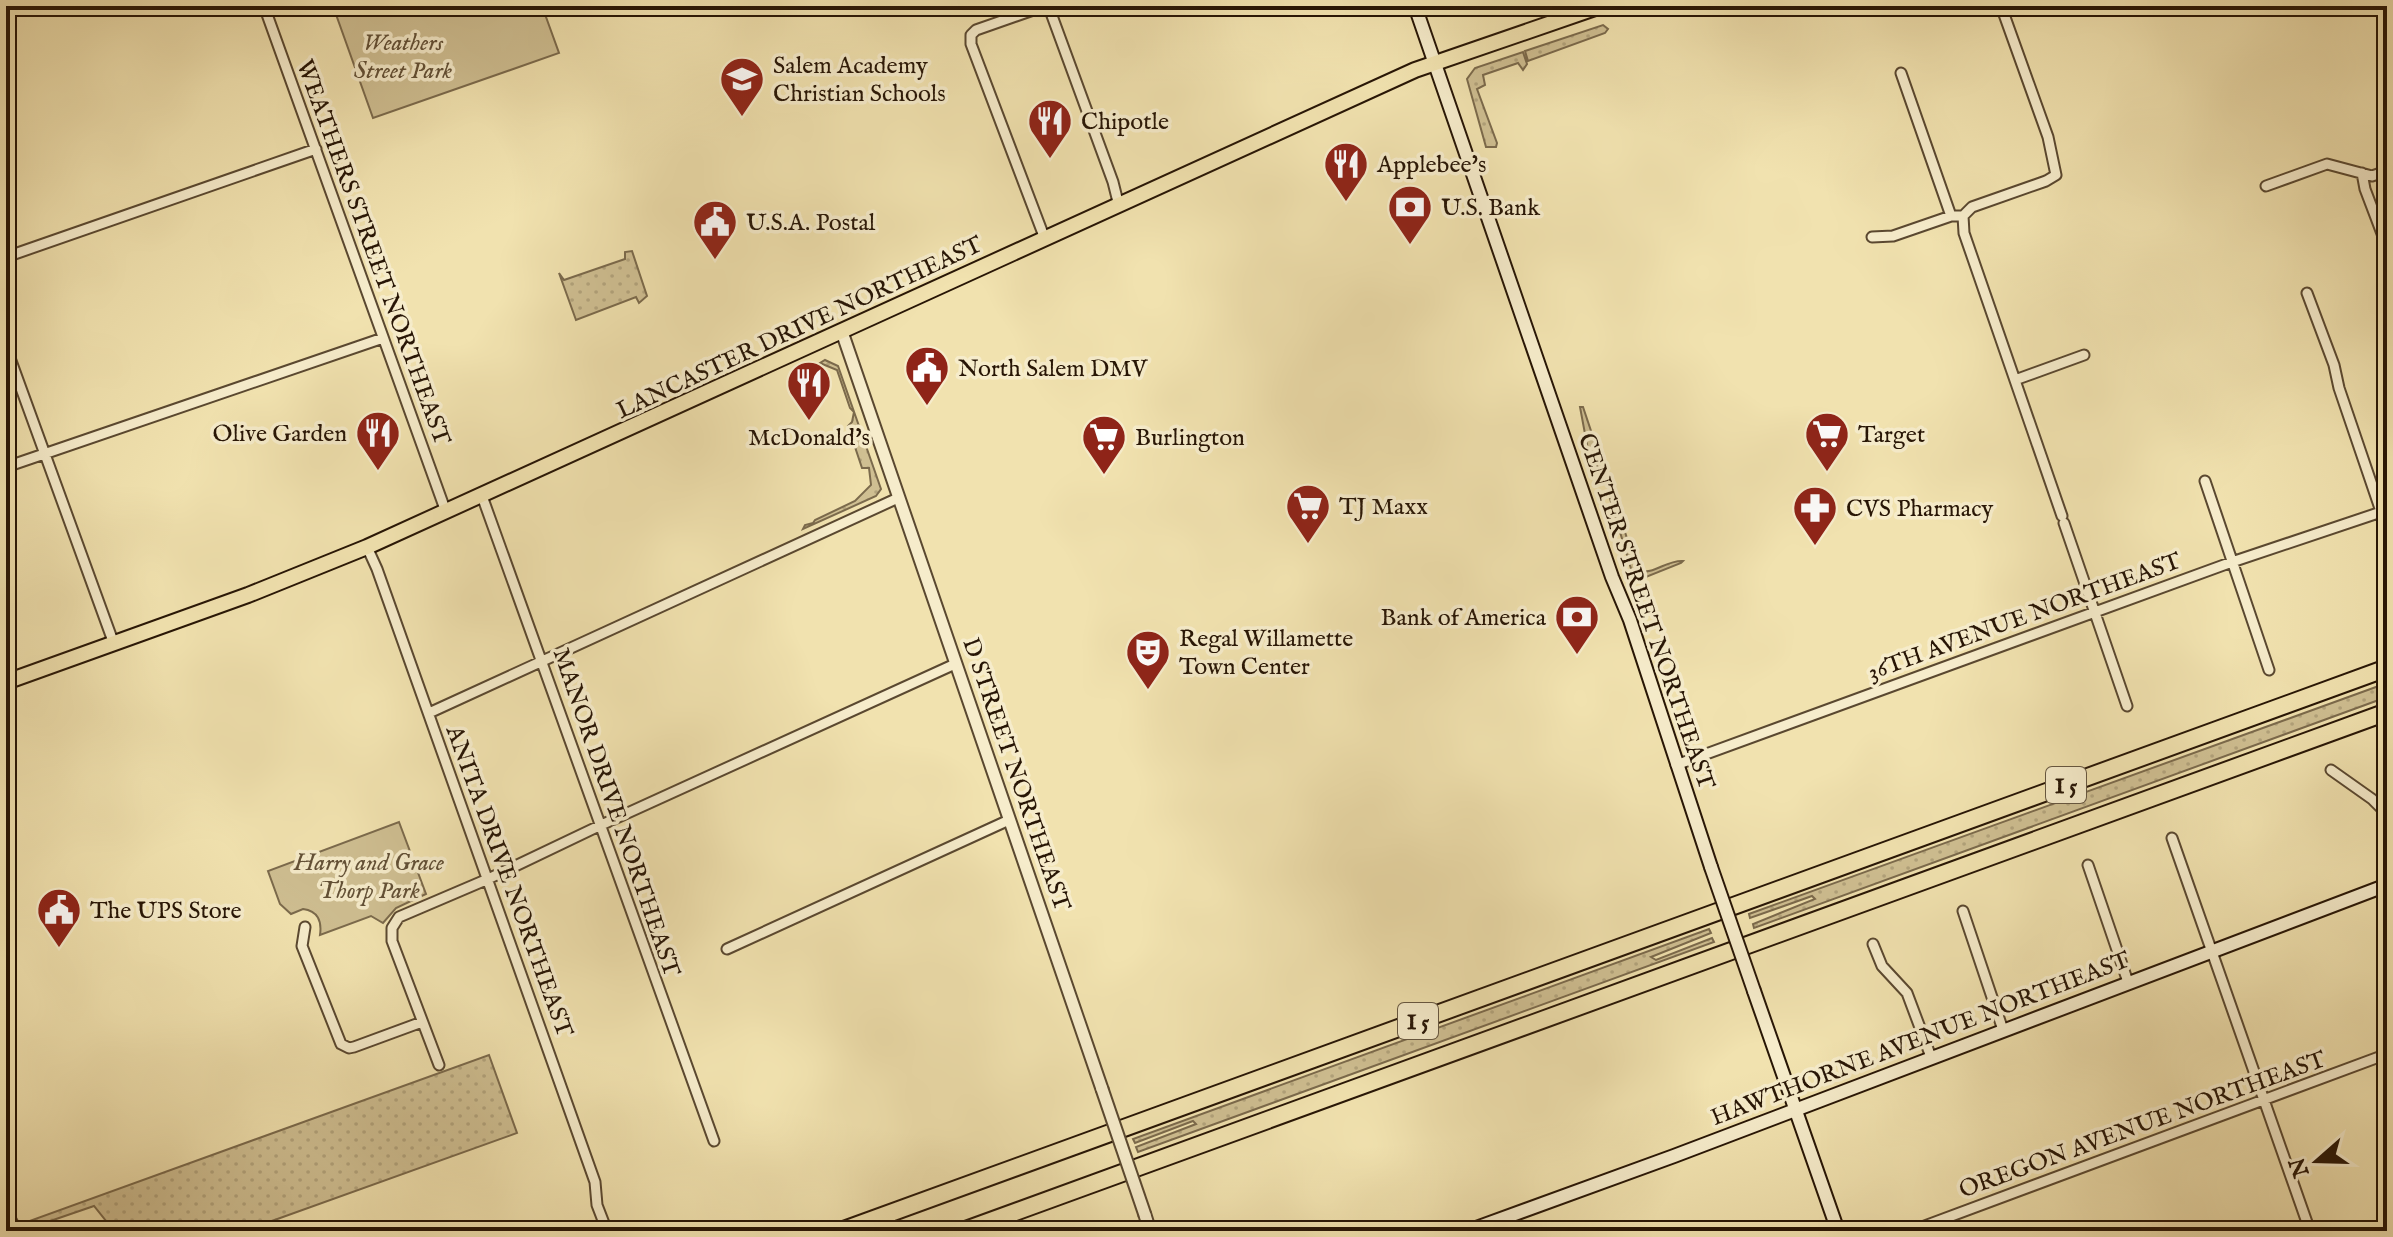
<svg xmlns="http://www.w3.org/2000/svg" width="2393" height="1237" font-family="'IM FELL English',serif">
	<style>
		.grass { fill: url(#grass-dots); stroke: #7b6a4c; stroke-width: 2 }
		.park { fill: #cfbf92; stroke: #7b6a4c; stroke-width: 2 }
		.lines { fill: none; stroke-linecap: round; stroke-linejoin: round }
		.minor-casing { stroke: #5a4830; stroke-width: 13 }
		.tertiary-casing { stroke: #5a4830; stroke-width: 15 }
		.secondary-casing { stroke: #271505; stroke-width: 16 }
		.primary-casing { stroke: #271505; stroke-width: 18 }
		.motorway-casing { stroke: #271505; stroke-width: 20 }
		.minor { stroke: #f6eccb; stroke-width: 9 }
		.tertiary { stroke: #f6eccb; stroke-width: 11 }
		.secondary { stroke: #f6eccb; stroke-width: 12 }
		.primary { stroke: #f1e2af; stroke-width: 14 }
		.motorway { stroke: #f1e2af; stroke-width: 16 }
		.tertiary-bridge-casing { stroke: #5a4830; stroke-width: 15; stroke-linecap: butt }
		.secondary-bridge-casing { stroke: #271505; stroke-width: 16; stroke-linecap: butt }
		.tertiary-bridge { stroke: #f6eccb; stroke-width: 11 }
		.secondary-bridge { stroke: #f6eccb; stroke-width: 12 }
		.labels { text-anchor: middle; stroke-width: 7; stroke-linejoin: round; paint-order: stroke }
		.shield { fill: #f6eccb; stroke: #655640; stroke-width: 2 }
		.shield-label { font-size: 22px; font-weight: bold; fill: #271505 }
		.park-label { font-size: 24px; font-style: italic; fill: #625036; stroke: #f6eccb }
		.poi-label { font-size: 24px; fill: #271505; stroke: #f6eccb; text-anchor: start }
		.street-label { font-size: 24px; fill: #271505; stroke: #f6eccb }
	</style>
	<defs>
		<pattern id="grass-dots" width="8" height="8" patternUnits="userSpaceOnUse" patternTransform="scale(2)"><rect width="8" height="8" fill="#cfbf92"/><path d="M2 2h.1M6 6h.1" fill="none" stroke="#b2a37c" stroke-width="1.8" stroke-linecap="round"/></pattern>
	</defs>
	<rect width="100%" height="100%" fill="#f1e2af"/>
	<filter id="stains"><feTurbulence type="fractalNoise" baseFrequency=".0025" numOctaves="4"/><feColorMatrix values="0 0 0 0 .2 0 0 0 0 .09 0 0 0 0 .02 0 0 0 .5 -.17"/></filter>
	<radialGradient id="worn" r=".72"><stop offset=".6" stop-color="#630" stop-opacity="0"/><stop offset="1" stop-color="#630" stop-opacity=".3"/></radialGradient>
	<path class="grass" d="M1603,25l5,4 -3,4 -77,28 -3,-10z
		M1523,52l4,12 -4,6 -5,-7 -35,12 2,10 -8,4 20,54 -1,4h-10l-19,-68 8,-11z
		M632,251l15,45 -8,7 -3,-6 -60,23 -17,-47 5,7 61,-21v-7z
		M825,360l13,6 43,123 -5,7 -73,33 2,-4 8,-2 2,-3 40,-19 16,-16 -2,-17h-7l-14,-42 4,-4 2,-10 -4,-4 -13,-38 -17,-7z
		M1580,407h3l55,164c16,4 28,-11 45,-10l-2,2 -35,14 -14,-5 -24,-80 3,-1 -23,-41z
		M2387,683v14l-633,231 -1,-4 62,-25 -3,-3 -62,22 -1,-4z
		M1709,929l2,4 -60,24 5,3 56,-22 2,4 -576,210 -2,-5 60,-23 -3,-3 -58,22 -2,-4z
		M489,1055l28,78 -273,98h-139l-2,-7 3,-3 -12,-15 -67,23 -3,-6z"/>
	<path class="park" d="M333,6h209l17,47 -186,65z
		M399,822l27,72 -30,14 -13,15 -12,-7 -51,19c2,-14 -2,-24 -17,-26l-12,5 -11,-10 -12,-33z"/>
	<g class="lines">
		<g class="minor-casing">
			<path id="minor" d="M264,6l182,506
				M6,9l9,-3
				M1901,73l50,143
				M2362,173l3,16 19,50 3,2
				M2266,186l61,-22 45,12 15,-5
				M1963,216l1,17 98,283
				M1872,237l21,-1 58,-20h12l9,-9 74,-26 10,-6 -8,-38 -47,-131
				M1045,239l-74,-195v-9l5,-5 63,-22 7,1 5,4 62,169 6,24
				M6,257l310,-108
				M2307,293l27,72 5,23 48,141
				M6,347l108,297
				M2015,380l69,-25
				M6,467l377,-129
				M2205,481l64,189
				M482,496l232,645
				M2064,523l63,183
				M367,547l10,22 218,613 2,23 10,26
				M429,713l469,-215
				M1676,765l556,-203 155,-52
				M2331,770l41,29 15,15
				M2172,838l138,393
				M2088,865l40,117
				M1963,911l40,119
				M305,927l-3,19 39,98 8,4 5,-1 68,-25
				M1873,944l9,22 25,27 24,64
				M727,949l282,-129
				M439,1065l-47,-124v-13l7,-11 89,-38 111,-53 356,-162
				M6,1211l11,20
				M1911,1231l476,-177"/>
		</g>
		<g class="tertiary-casing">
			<path id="tertiary" d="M842,332l260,757
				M1145,1215l5,16"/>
		</g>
		<g class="secondary-casing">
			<path id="secondary" d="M1415,6l197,571 18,43 81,247
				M1754,991l84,240
				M1468,1231l206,-75 713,-271"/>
		</g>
		<g class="primary-casing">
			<path id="primary" d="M6,682l242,-87 119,-48 1048,-477 186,-64"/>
		</g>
		<g class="motorway-casing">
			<path id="motorway" d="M841,1231l1546,-563
				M963,1231l1424,-519"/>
		</g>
		<use href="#minor" class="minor"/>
		<use href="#tertiary" class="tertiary"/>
		<use href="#secondary" class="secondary"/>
		<use href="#primary" class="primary"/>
		<use href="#motorway" class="motorway"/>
		<g class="tertiary-bridge-casing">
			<path id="tertiary-bridge" d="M1102,1089l43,126"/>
		</g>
		<g class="secondary-bridge-casing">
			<path id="secondary-bridge" d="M1711,867l43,124"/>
		</g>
		<use href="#tertiary-bridge" class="tertiary-bridge"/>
		<use href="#secondary-bridge" class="secondary-bridge"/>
	</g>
	<defs>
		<g id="school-pin" transform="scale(2.3)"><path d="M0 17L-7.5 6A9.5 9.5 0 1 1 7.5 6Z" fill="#8f2418" stroke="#f6eccb"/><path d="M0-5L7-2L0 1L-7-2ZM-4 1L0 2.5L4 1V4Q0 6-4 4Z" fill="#fff"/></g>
		<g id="restaurant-pin" transform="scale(2.3)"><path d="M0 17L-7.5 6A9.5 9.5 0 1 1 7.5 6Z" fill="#8f2418" stroke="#f6eccb"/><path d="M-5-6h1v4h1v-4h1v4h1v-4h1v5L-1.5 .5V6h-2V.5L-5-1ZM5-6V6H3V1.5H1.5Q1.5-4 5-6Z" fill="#fff"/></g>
		<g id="bank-pin" transform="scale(2.3)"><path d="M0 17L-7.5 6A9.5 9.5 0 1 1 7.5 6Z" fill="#8f2418" stroke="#f6eccb"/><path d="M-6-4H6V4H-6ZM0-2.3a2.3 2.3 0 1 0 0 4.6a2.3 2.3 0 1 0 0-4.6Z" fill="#fff"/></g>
		<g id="civic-pin" transform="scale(2.3)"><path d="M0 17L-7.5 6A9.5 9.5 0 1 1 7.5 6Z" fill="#8f2418" stroke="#f6eccb"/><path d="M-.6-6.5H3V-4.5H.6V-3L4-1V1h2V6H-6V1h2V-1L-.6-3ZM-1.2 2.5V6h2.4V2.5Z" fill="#fff"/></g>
		<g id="supermarket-pin" transform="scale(2.3)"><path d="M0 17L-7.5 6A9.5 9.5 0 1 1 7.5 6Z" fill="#8f2418" stroke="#f6eccb"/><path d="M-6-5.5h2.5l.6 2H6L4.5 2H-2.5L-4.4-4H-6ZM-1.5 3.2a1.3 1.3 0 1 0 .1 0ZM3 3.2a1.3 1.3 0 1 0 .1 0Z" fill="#fff"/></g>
		<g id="pharmacy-pin" transform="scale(2.3)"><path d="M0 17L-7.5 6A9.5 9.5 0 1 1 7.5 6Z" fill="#8f2418" stroke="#f6eccb"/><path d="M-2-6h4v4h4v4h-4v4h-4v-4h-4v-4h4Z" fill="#fff"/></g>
		<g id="theatre-pin" transform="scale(2.3)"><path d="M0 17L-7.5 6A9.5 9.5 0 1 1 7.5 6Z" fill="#8f2418" stroke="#f6eccb"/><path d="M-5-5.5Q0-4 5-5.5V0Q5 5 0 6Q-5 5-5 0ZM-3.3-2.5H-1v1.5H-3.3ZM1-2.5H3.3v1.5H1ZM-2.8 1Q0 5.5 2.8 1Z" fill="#fff"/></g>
	</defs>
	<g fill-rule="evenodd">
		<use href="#school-pin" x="742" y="79"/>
		<use href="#restaurant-pin" x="1050" y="121"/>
		<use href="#restaurant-pin" x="1346" y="164"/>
		<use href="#bank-pin" x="1410" y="207"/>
		<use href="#civic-pin" x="715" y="222"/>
		<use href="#civic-pin" x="927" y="368"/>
		<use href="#restaurant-pin" x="809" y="383"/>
		<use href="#restaurant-pin" x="378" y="433"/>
		<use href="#supermarket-pin" x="1827" y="434"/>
		<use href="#supermarket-pin" x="1104" y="437"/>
		<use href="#supermarket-pin" x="1308" y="506"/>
		<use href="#pharmacy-pin" x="1815" y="508"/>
		<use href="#bank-pin" x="1577" y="617"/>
		<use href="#theatre-pin" x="1148" y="652"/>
		<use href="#civic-pin" x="59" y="910"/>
	</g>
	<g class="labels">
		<g class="shield">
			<rect x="2046" y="767" width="40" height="36" rx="6"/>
			<rect x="1398" y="1003" width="40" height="36" rx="6"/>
		</g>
		<g class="shield-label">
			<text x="2066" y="793">I 5</text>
			<text x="1418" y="1029">I 5</text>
		</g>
		<g class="park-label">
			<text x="403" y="50">Weathers<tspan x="403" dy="28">Street Park</tspan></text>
			<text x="369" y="870">Harry and Grace<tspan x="369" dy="28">Thorp Park</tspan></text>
		</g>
		<g class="poi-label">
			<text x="773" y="73">Salem Academy<tspan x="773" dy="28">Christian Schools</tspan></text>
			<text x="1081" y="129">Chipotle</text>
			<text x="1377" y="172">Applebee's</text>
			<text x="1441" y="215">U.S. Bank</text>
			<text x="746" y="230">U.S.A. Postal</text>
			<text x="958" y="376">North Salem DMV</text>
			<text x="347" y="441" text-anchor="end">Olive Garden</text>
			<text x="1858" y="442">Target</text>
			<text x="809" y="445" text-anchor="middle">McDonald's</text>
			<text x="1135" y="445">Burlington</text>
			<text x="1339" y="514">TJ Maxx</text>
			<text x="1846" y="516">CVS Pharmacy</text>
			<text x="1546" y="625" text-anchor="end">Bank of America</text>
			<text x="1179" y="646">Regal Willamette<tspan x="1179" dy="28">Town Center</tspan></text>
			<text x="90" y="918">The UPS Store</text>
		</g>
		<g class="street-label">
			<text transform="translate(374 252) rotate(70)" y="8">WEATHERS STREET NORTHEAST</text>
			<text transform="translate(799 327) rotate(-25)" y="8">LANCASTER DRIVE NORTHEAST</text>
			<text transform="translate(1647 611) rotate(71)" y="8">CENTER STREET NORTHEAST</text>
			<text transform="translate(2024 616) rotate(-20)" y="8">36TH AVENUE NORTHEAST</text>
			<text transform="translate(1017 774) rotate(71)" y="8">D STREET NORTHEAST</text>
			<text transform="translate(617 812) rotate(71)" y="8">MANOR DRIVE NORTHEAST</text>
			<text transform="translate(510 881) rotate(70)" y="8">ANITA DRIVE NORTHEAST</text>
			<text transform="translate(1920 1038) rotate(-21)" y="8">HAWTHORNE AVENUE NORTHEAST</text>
			<text transform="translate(2142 1124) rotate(-20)" y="8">OREGON AVENUE NORTHEAST</text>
		</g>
	</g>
	<rect width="2393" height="1237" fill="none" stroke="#f1e2af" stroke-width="32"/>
	<rect x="8" y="8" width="2377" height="1221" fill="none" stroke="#271505" stroke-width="4"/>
	<rect x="16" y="16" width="2361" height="1205" fill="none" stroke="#271505" stroke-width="2"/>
	<g transform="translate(2317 1161) rotate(250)" stroke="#f6eccb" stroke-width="6" paint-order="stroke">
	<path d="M0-6L14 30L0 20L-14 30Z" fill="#271505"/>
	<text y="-12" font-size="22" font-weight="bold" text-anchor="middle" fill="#271505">N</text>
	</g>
	<rect width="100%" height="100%" filter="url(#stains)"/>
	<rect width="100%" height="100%" fill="url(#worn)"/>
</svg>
